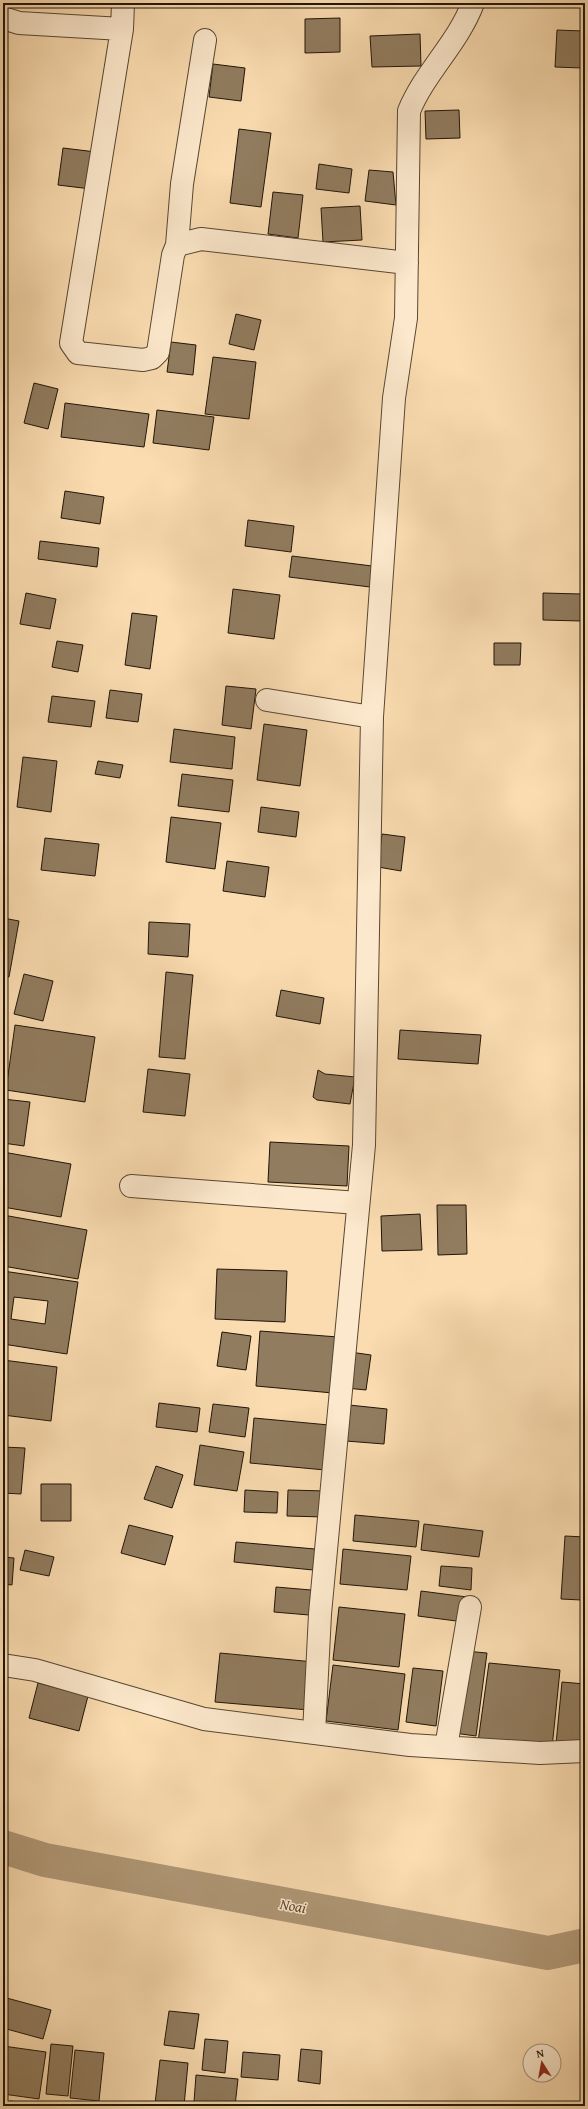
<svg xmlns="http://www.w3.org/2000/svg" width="588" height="2109" font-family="'Gentium Book Plus',serif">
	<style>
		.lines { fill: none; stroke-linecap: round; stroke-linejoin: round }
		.canal { stroke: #b09877; stroke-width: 34 }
		.building { fill: #917c5f; stroke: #201508; fill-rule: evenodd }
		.minor-casing { stroke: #564732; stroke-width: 24 }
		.minor { stroke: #fce8cc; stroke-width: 22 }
		.labels { text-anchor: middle; stroke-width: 3; stroke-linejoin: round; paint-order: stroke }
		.water-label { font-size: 15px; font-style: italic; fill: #5a4934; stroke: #fce8cc }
	</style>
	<rect width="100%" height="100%" fill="#fadcb0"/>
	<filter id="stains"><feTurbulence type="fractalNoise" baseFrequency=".005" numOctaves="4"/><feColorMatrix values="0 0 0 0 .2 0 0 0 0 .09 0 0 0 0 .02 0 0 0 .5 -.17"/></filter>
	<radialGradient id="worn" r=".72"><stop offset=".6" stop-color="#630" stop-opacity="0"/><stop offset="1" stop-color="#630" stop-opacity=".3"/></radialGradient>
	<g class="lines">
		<path class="canal" d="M3,1847l42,13 503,93 37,-8"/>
	</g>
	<path class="building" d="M340,18v34l-35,1v-34z
		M557,30l26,1 -1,37 -27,-1z
		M420,34l1,32 -49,1 -2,-31z
		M213,64l32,4 -4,33 -32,-4z
		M583,81h2v34z
		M459,110l1,28 -34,1 -1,-28z
		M239,129l32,4 -10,74 -31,-4z
		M63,148l33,4 -5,37 -33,-4z
		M319,164l33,5 -3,24 -33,-4z
		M369,170l24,2 3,33 -31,-4z
		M273,192l30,3 -5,43 -30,-4z
		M360,206l2,34 -39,2 -2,-34z
		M236,314l25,6 -7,30 -25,-6z
		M171,342l25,3 -3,30 -26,-3z
		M213,357l43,5 -7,57 -44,-5z
		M34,383l24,6 -10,40 -24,-6z
		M65,403l84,11 -5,33 -83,-10z
		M157,410l57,7 -5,33 -56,-7z
		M65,491l39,6 -4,27 -39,-6z
		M248,520l46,6 -3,26 -46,-6z
		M40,541l59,7 -2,19 -59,-8z
		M292,556l80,10 -2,21 -81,-10z
		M233,589l47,6 -6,44 -46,-6z
		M26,593l30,6 -6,30 -30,-5z
		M543,593l38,1v27l-38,-1z
		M132,613l25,3 -7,53 -25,-4z
		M57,641l26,4 -5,27 -26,-5z
		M494,643h27l-1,22h-26z
		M226,686l30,3 -5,40 -29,-4z
		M110,690l32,4 -4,28 -32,-4z
		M52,696l43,5 -4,26 -43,-5z
		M264,724l43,6 -7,56 -43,-6z
		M174,729l61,8 -3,32 -62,-7z
		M23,757l34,4 -6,51 -34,-5z
		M98,761l25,4 -3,13 -25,-4z
		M182,774l51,6 -4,32 -51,-6z
		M261,807l38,5 -3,25 -38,-5z
		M171,817l50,6 -6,46 -49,-7z
		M382,834l23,3 -4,34 -23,-4z
		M45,838l54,6 -4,32 -54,-6z
		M227,861l42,6 -4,30 -42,-6z
		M3,918l16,3 -10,56 -6,-1z
		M149,922l41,2 -2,33 -40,-3z
		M166,972l27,3 -8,84 -26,-2z
		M24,974l29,7 -10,40 -29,-7z
		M281,990l43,8 -4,26 -44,-8z
		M15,1025l80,12 -10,65 -79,-12z
		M3,1030l4,1 -4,22z
		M400,1030l81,5 -3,29 -80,-5z
		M148,1069l42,5 -5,42 -42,-4z
		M318,1070l7,4 30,3 -5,27 -33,-4 -4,-3z
		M3,1099l27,3 -6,44 -21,-3z
		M270,1142l79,4 -2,40 -79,-4z
		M3,1152l68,12 -10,53 -58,-10z
		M437,1205h29l1,49 -29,1z
		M420,1214l2,36 -40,1 -1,-35z
		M3,1215l84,15 -9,49 -75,-13z
		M217,1269l70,2 -2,51 -70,-3z
		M3,1271l75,11 -11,72 -64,-10zM14,1297l34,4 -3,23 -34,-5z
		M260,1331l78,6 -5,56 -77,-7z
		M222,1332l29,4 -5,34 -29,-4z
		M350,1352l21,3 -5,35 -20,-2z
		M3,1360l54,7 -6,54 -48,-6z
		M159,1403l41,5 -3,24 -41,-5z
		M213,1404l36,4 -4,29 -36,-5z
		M349,1405l38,4 -3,35 -38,-3z
		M254,1418l75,7 -4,45 -75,-7z
		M200,1445l44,7 -7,39 -43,-6z
		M3,1447l22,1 -4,46 -18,-1z
		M156,1466l27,9 -11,33 -28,-9z
		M41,1484h30v37h-30z
		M245,1490l33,2 -1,21 -33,-1z
		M288,1490l38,1 -1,26 -38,-1z
		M355,1515l64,6 -3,26 -63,-6z
		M424,1524l59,7 -4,26 -58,-7z
		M129,1525l44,11 -8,29 -44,-12z
		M565,1536l20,1 -4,63 -20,-1z
		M236,1542l79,7 -2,21 -79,-8z
		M343,1549l68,7 -4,34 -67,-6z
		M25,1550l29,7 -5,19 -29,-6z
		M3,1557l11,1 -2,27 -9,-1z
		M441,1566l31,2 -1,22 -32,-4z
		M276,1587l35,3 -2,25 -35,-3z
		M421,1591l46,6 -3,25 -46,-6z
		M339,1607l66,7 -6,53 -66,-7z
		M465,1651l22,2 -11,83 -22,-3z
		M220,1653l94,9 -5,48 -94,-8z
		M489,1663l71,7 -8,78 -74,-6z
		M333,1665l72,9 -7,56 -72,-9z
		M413,1668l30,3 -7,55 -30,-4z
		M562,1682l23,2v63l-29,-3z
		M38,1683l50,13 -9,35 -50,-13z
		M3,1997l48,13 -8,29 -40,-11z
		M169,2011l30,3 -5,35 -30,-4z
		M205,2039l23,2 -3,32 -23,-3z
		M51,2044l22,2 -5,50 -22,-2z
		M3,2046l43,6 -7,47 -36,-5z
		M301,2049l21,2 -2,33 -22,-3z
		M75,2050l29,3 -5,48 -29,-3z
		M243,2052l37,3 -2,25 -37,-3z
		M160,2060l28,3 -4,43 -29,-2z
		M196,2075l42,4 -3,27 -41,-4z
		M10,2101l34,4v1h-35z"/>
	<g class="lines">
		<g class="minor-casing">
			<path id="minor" d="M123,3l-1,26 -51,314 7,10 65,7 9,-2 6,-6 15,-97 4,-10 24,-6 206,24
				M3,18l16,5 103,6
				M177,245l5,-61 23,-144
				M267,700l105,17
				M131,1186l227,17
				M3,1665l32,5 169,49 206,26 130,8 45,-2
				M314,1733l6,-119 44,-469 8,-428 22,-319 12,-80 3,-207c16,-39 49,-68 64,-108
				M446,1747l24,-140"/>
		</g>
		<use href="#minor" class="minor"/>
	</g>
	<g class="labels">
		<g class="water-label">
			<text transform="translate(293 1906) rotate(10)" y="5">Noai</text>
		</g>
	</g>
	<rect width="588" height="2109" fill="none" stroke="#fadcb0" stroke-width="16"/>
	<rect x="4" y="4" width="580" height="2101" fill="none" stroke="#201508" stroke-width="2"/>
	<rect x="8" y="8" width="572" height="2093" fill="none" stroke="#201508"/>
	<g transform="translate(542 2063) rotate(349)"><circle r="19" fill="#fce8cc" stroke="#a4947e"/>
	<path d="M0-3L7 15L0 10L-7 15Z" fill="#8f2418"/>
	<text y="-6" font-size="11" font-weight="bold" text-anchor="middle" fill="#201508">N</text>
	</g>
	<rect width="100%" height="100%" filter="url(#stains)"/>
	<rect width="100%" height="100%" fill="url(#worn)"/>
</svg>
